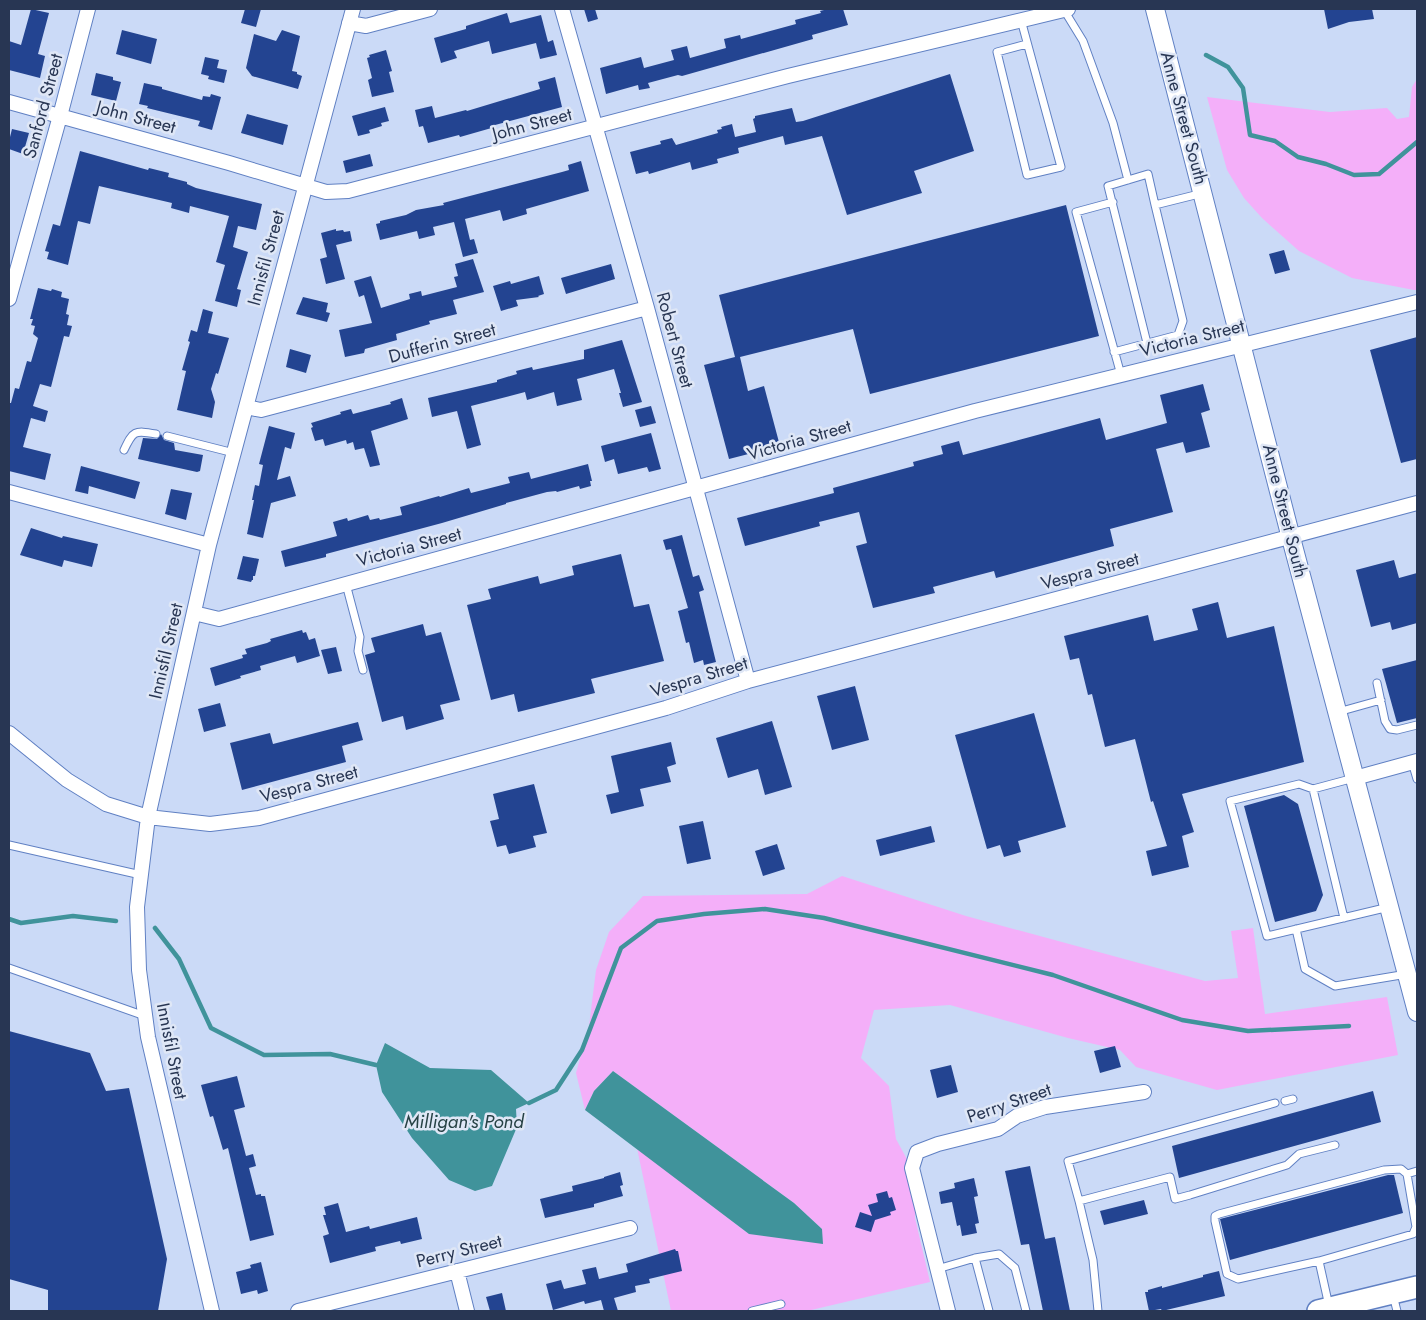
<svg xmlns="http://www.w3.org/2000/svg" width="1426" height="1320" font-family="Jost,sans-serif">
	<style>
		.green { fill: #f4aff9 }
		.water { fill: #40939b }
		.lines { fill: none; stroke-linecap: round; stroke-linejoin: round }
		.stream { stroke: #40939b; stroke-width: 4.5 }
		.building { fill: #234491 }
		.service-casing { stroke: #6080c3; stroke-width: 9 }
		.minor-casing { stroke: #6080c3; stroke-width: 16 }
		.tertiary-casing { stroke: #6080c3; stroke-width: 20 }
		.primary-casing { stroke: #6080c3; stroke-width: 24 }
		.service { stroke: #fff; stroke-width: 7 }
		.minor { stroke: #fff; stroke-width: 14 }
		.tertiary { stroke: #fff; stroke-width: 18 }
		.primary { stroke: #fff; stroke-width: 21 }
		.labels { text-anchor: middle; stroke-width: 5; stroke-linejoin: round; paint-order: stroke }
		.street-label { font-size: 18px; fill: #283653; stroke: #dfe7f6 }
		.water-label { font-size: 19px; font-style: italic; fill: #274245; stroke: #dfe7f6 }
	</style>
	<rect width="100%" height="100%" fill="#cbdaf7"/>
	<path class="green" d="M1417,79v211h-3l-62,-12 -53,-27 -37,-33 -18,-20 -17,-28 -20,-73 123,15 57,-4 10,11 12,-2 3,-30z
		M842,876l124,40 239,65 33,-3 -7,-47 22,-3 12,86 122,-17 11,58 -181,35 -81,-23 -16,-17 -52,-12 -118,-33 -76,5 -13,48 28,28 7,53 19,35v44l15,64 -123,29h-136l-34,-163 112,86 73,-5 -28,-26 -181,-132 -19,20 -9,19 -9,-37 13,-47 7,-56 13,-38 34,-36 164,-2z"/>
	<path class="water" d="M385,1043l45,25 61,2 38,33 -13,6 1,18 -25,59 -17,5 -26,-11 -37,-42 -30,-46 -6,-27z
		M613,1071l181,132 28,26 1,15 -74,-10 -164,-124 9,-19z"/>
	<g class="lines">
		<path class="stream" d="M1206,55l22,12 15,21 7,47 25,6 23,16 28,7 28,11 25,-1 38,-32
			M9,919l12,4 52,-7 43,5
			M155,928l24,31 32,69 53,27 66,-1 46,11
			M529,1103l27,-13 26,-40 39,-102 36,-27 47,-7 61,-5 59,9 229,57 129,45 66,11 101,-5"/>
	</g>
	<path class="building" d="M31,9l18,4 -11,41 7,2 -5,22 -31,-8v-29l12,4z
		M245,9h16l-5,18 -15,-4z
		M584,9h11l3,10 -10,3z
		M828,9h15l5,16 -36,10 1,4 -131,37 -4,-1 -30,8 2,5 -11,2 -1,-5 -32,9 -6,-26 41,-11 3,11 30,-8 -3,-10 16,-4 3,12 36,-10 -2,-9 16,-4 1,4 55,-15 -1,-4 26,-7 -1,-2z
		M1324,9h48l2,10 -25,3 -21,7z
		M507,13l3,10 31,-8 7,27 5,-2 4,15 -17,4 -4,-16 -44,11 -3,-13 -35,10 3,7 -16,5 -7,-25 32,-9v-3z
		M122,30l35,9 -6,25 -35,-10z
		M282,30l18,6 -8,35 5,1v2l5,2 -4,13 -46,-13 -6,-8 8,-34 22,7z
		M386,50l6,21 -3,1 5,20 -22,5 -4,-17 4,-2 -5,-20 3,-1 -1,-2z
		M205,57l14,3 -2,8 10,2 -3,13 -16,-4 1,-3 -8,-2z
		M96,73l17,4v3l8,2 -5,19 -25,-6z
		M950,74l24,77 -60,20 8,22 -75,22 -25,-79 -37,9 -2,-9 -45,12 1,5 -22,6 1,4 -26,7 -2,-8 -41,12 -1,-3 -12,3 -6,-22 31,-8 -1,-3 12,-3 4,7 42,-12 -1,-3 5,-1 -1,-2 11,-3 3,13 21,-5 -3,-13 2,-1v-2l37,-8 4,14 7,-1z
		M555,77l7,30 -67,18v2l-35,10 -1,-2 -31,8 -5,-17 -4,1 -4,-17 17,-4 3,12 31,-8 1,1 73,-22 -2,-7z
		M144,83l18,4v2l40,11 1,-4 7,1 1,-3 10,3 -9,33 -14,-4 2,-5 -53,-13 1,-2 -9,-2z
		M385,107l4,14 -8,2 1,3 -13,4 1,3 -12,3 -6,-20z
		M247,114l41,11 -5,20 -42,-12z
		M12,129l17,4 -6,21 -14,-5v-8z
		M80,151l68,19 1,-2 20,5 -1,4 19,5v2l9,4 66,16 -6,26 -18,-4 -5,21 15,5 -11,37 4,1 -4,17 -22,-6 10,-36 -9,-3 13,-46 -39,-10 -1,7 -18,-5 1,-5 -73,-17 -9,38 -12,-3 -10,44 -21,-6 2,-7 -4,-1 8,-27 7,2z
		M370,154l3,12 -27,7 -3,-12z
		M581,161l8,30 -63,18 1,5 -24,7 -3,-11 -35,9 5,21 4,-1 4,14 -15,4 -9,-35 -21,5 2,8 -16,4 -2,-8 -37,9 -4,-16 4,-1v-2l26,-6 10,-5 28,-5 -1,-2 119,-31 7,-2 -1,-5z
		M1066,205l33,131 -229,58 -17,-65 -113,28 8,34 16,-5 16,60 -51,13 -25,-94 31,-8 -16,-62z
		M336,229v2l7,-1 1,2 6,-1 2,10 -16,4 9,34 -19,5 -6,-25 7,-2 -6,-24z
		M1284,250l6,20 -15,4 -6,-20z
		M473,259l11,33 -31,8 4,14 -28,7 1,3 -34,10 1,6 -32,9 -1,4 -19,4 -6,-27 33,-7 -8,-28 -5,2 -5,-16 17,-5 10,32 29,-9 -1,-5 12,-3 1,5 35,-9 -3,-10 4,-1 -3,-12z
		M611,264l4,15 -49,15 -5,-16z
		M539,276l5,18 -6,2 1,1 -23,3 2,6 -17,5 -8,-25 17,-5 1,3z
		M38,288l13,3 1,-2 10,3 -1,5 8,2 -3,15 3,1 -2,10 5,1 -3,11 -5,-1 -13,51 -11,-3 -7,22 15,5 -3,11 -14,-4 -8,29 28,7 -6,26 -36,-9v-68h2l4,-15 4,1 8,-28 4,1 7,-24 -5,-4 2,-8 -4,-1 2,-6h-3z
		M303,297l25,6 -2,9 4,1 -3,9 -31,-8z
		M203,309l10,3 -5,21 21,5 -11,36 -2,-1 -5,16 4,13 -3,16 -35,-8 9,-39 -4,-1 8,-28 -2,-1 3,-11 6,2z
		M1417,337v122l-16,4 -31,-113z
		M622,340l20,62 -19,5 -4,-14h2l-7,-24 -37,10 5,21 -25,6 -3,-14 -27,8 -2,-8 -54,14 10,39 -14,4 -10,-38 -25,6 -4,-19 69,-16v-2l20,-6 -1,-3 16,-4 1,3 51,-11v-9z
		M290,349l21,6 -5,18 -20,-6z
		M1203,384l7,26 -9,3 9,34 -24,6 -3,-11 -27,7 17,63 -63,17 4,17 -118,32 -2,-7 -61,16 2,6 -62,15 -17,-62 11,-3 -8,-31 -40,10 1,4 -75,20 -8,-28 97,-25 -1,-5 81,-22 -1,-4 30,-8 -2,-8 18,-5 4,14 137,-37 6,22 61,-17 -7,-28z
		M402,398l6,21 -37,12 9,34 -10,2 -6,-19 -9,2 -2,-8 -6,2 -1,-4 -21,6 -2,-7 -8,2 -4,-13 2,-1 -2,-4 30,-9 -1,-2 11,-3 2,5 38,-10 -1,-2z
		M651,406l5,17 -16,4 -5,-17z
		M269,426l26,7 -4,16 -6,-2 -8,33 13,-4 6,20 -25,7 -8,35 -16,-4 7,-34h-2l3,-15 4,1 4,-21 -4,-1z
		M651,433l10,36 -12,3 -2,-5 -29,7 -4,-15 -9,3 -4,-16z
		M161,434l3,6 10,3 1,7 28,5 -3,16 -3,1 -59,-13 5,-21 14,1z
		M588,464l4,17h-2l1,5 -11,3 -1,-3 -22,6 -1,-1 -9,1 -41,11v1l-64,19 -116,31v3l-41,10 -4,-16 56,-15 -4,-14 14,-4 1,3 20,-6 2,5 9,-2 1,2 22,-5 -2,-8 39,-11 1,1 29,-9 2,5 39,-10 -2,-6 21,-5 2,7z
		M81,466l59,16 -5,17 -46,-13 -1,8 -13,-3z
		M171,489l21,4 -6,27 -21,-6z
		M31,528l31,10 1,-2 35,8 -6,23 -28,-7 -2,7 -42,-12z
		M682,535l11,42 6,-2 5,15 -5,2 17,70 -12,3 -1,-5 -9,3 -5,-21 -3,1 -8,-32 10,-3 -17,-59 -5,1 -3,-10z
		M621,554l13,53 15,-3 15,57 -73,18 4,14 -77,19 -4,-18 -23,6 -24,-95 24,-6 -3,-10 50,-13 2,8 34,-9 -2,-9z
		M243,556l16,3 -4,17h-2v4h-1l-1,2 -14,-3z
		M1394,560l5,18 18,-5v50l-25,7 -2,-8 -19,5 -15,-57z
		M1218,602l9,36 47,-12 30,136 -122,32 12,38 -12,4 7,31 -37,9 -6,-25 21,-5 -14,-45 -2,1 -16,-63 -30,8 -13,-53 -4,1 -9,-37 -9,2 -6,-24 84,-21 6,26 44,-11 -6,-21z
		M423,624l3,12 15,-4 19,68 -20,5 4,14 -38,11 -3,-14 -21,6 -17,-67 10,-3 -4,-14z
		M302,630l1,3 3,-1 3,8 6,-2 5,18 -23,7 -2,-7 -35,10 1,4 -21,6 1,2 -26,8 -5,-18 33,-10 -1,-3 5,-1 -2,-5 22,-6 4,-2 -1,-2z
		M336,647l6,24 -14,3 -7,-24z
		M1417,660v58l-20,5 -15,-54z
		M855,686l14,54 -37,10 -15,-54z
		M220,703l6,23 -22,6 -6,-23z
		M1034,713l32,114 -48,14 3,11 -17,5 -4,-12 -13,4 -32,-114z
		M772,721l20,66 -27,8 -7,-26 -30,9 -12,-40z
		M358,722l5,18 -21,6 4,16 -104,28 -12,-47 40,-10 3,11z
		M671,742l5,22 -9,3 4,15 -31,7 4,17 -33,8 -5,-19 13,-3 -8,-36z
		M534,784l13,49 -14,3 3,11 -27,7 -3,-9 -9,2 -7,-26 9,-2 -6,-25z
		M1284,795l14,9 25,91 -7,16 -41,11 -31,-116z
		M703,821l8,38 -24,5 -8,-38z
		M931,826l4,16 -55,14 -4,-16z
		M777,844l8,25 -22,7 -8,-25z
		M9,1031l81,22 16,38 23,-3 38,171 -9,52h-110v-21l-39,-11z
		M1115,1046l6,21 -21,6 -6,-22z
		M951,1065l7,27 -21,6 -7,-28z
		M237,1076l8,31 -11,3 12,46 7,-2 3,12 -7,2 7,27 5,-1v2h4l9,39 -24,6 -22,-93 -5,2 -10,-34 -3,1 -9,-32z
		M1373,1091l8,31 -202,56 -7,-32z
		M1030,1166l15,73 10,-2 15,74h-27l-14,-67 -8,1 -16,-74z
		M620,1172l3,13 -3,1 3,10 -29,8v3l-49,11 -5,-19 33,-8 -1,-5 32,-8v-1z
		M1388,1175h6l9,38 -173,47 -10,-41z
		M974,1178l4,18 -4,1 5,26 -4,1 2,9 -15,3 -2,-11 -3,1 -5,-24 -11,2 -2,-12 16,-4 -1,-5z
		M887,1191l2,7 3,-1 4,13 -6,2 1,3 -16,5 -4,12 -16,-5 5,-15 12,4 -4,-11 10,-3 -2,-8z
		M1144,1200l4,14 -44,11 -4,-14z
		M338,1203l8,29 23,-6 1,3 47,-12 5,22 -21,5 -1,-3 -25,6 1,4 -46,12 -7,-27 6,-2 -6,-19h3l-2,-8z
		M675,1249l1,2h2l4,20 -33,8 1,4 -15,3 1,6 -22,6 4,13h-14l-3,-11 -16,4 -1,-3 -31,9 -7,-26 15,-4 3,9 22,-5 -4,-14 14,-3 3,12 29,-7 -2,-8z
		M261,1262l7,29 -10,3 -1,-4 -16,4 -5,-22 15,-4 -1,-3z
		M1219,1271l6,25 -63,15 -1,-2 -12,2 -4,-19h3v-2l14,-4v2l41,-11v-2z
		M502,1293l4,18h-16l-4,-14z"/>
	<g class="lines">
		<g class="service-casing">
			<path id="service" d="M1064,10l19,31 30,82 15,57
				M1021,20l40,147 -34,8 -30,-123 30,-8
				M1113,202l-37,10 45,163
				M1147,343l-39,-157 40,-12 7,31
				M1114,352l64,-17 5,-14 -28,-116 48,-12
				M167,436l67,17
				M124,450c9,-19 10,-20 32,-16
				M346,584l14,53 -2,14 5,19
				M1377,683l8,38 5,8 7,1 20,-5
				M1338,712l43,-12
				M1412,762l5,17
				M1313,789l-14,-5 -69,17 37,135 122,-29
				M9,845l132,30
				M1344,918l-31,-129 41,-11
				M1296,929l9,40 30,17 72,-12
				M9,968l136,48
				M1285,1101l8,-2
				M1079,1201l-11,-40 207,-58
				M975,1258l14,53
				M1319,1261l-81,18 -11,-5 -12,-53v-5l4,-2 165,-44 17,-1 6,5
				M937,1269l38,-11 24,-4 16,14 11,43
				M1393,1295l4,16
				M1329,1306l-10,-45 94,-27 3,-7 -9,-53 10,-3
				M752,1311l29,-7
				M1098,1311l-5,-51 -14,-59 91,-24 5,22 15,-4 97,-30 12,-11 36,-9"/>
		</g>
		<g class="minor-casing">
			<path id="minor" d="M562,9l85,299 101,373
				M349,23l17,3 64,-17
				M9,102l220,61 97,29 22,-1 440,-115 280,-67
				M9,299l51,-183 28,-107
				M246,407l15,3 386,-102
				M9,492l200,53
				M194,613l25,6 756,-208 442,-109
				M9,733l58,47 39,24 42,13 62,7 49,-6 407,-110 82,-27 669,-178
				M1355,778l62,-17
				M457,1271l10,40
				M212,1311l-64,-274 -9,-67 -2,-63 11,-90 61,-272 144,-536
				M298,1311l332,-83
				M948,1311l-36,-143 5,-16 21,-8 60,-15 19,-13 28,-9 99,-15"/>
		</g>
		<g class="tertiary-casing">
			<path id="tertiary" d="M1155,9l136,529 126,474"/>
		</g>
		<g class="primary-casing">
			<path id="primary" d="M1318,1311l99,-24"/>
		</g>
		<use href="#service" class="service"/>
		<use href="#minor" class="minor"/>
		<use href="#tertiary" class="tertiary"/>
		<use href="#primary" class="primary"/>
	</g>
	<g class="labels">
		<g class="street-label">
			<text transform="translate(43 106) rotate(-75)" y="6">Sanford Street</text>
			<text transform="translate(136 117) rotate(15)" y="6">John Street</text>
			<text transform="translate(1184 118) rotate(75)" y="6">Anne Street South</text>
			<text transform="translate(532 124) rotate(-15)" y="6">John Street</text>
			<text transform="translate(266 258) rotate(-75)" y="6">Innisfil Street</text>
			<text transform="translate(1192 338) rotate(-14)" y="6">Victoria Street</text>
			<text transform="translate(675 340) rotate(75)" y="6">Robert Street</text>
			<text transform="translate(442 343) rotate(-15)" y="6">Dufferin Street</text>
			<text transform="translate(799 440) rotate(-16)" y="6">Victoria Street</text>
			<text transform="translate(1285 511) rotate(76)" y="6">Anne Street South</text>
			<text transform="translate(409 547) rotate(-15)" y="6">Victoria Street</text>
			<text transform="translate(1090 571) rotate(-15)" y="6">Vespra Street</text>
			<text transform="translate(166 651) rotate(-77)" y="6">Innisfil Street</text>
			<text transform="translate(699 677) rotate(-17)" y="6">Vespra Street</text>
			<text transform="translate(309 784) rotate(-15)" y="6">Vespra Street</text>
			<text transform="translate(172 1051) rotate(79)" y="6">Innisfil Street</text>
			<text transform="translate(1009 1103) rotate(-19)" y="6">Perry Street</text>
			<text transform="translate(459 1251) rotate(-14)" y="6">Perry Street</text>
		</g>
		<g class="water-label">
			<text x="464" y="1128">Milligan's Pond</text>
		</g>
	</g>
	<rect width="1426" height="1320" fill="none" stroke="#283653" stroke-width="20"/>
</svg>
